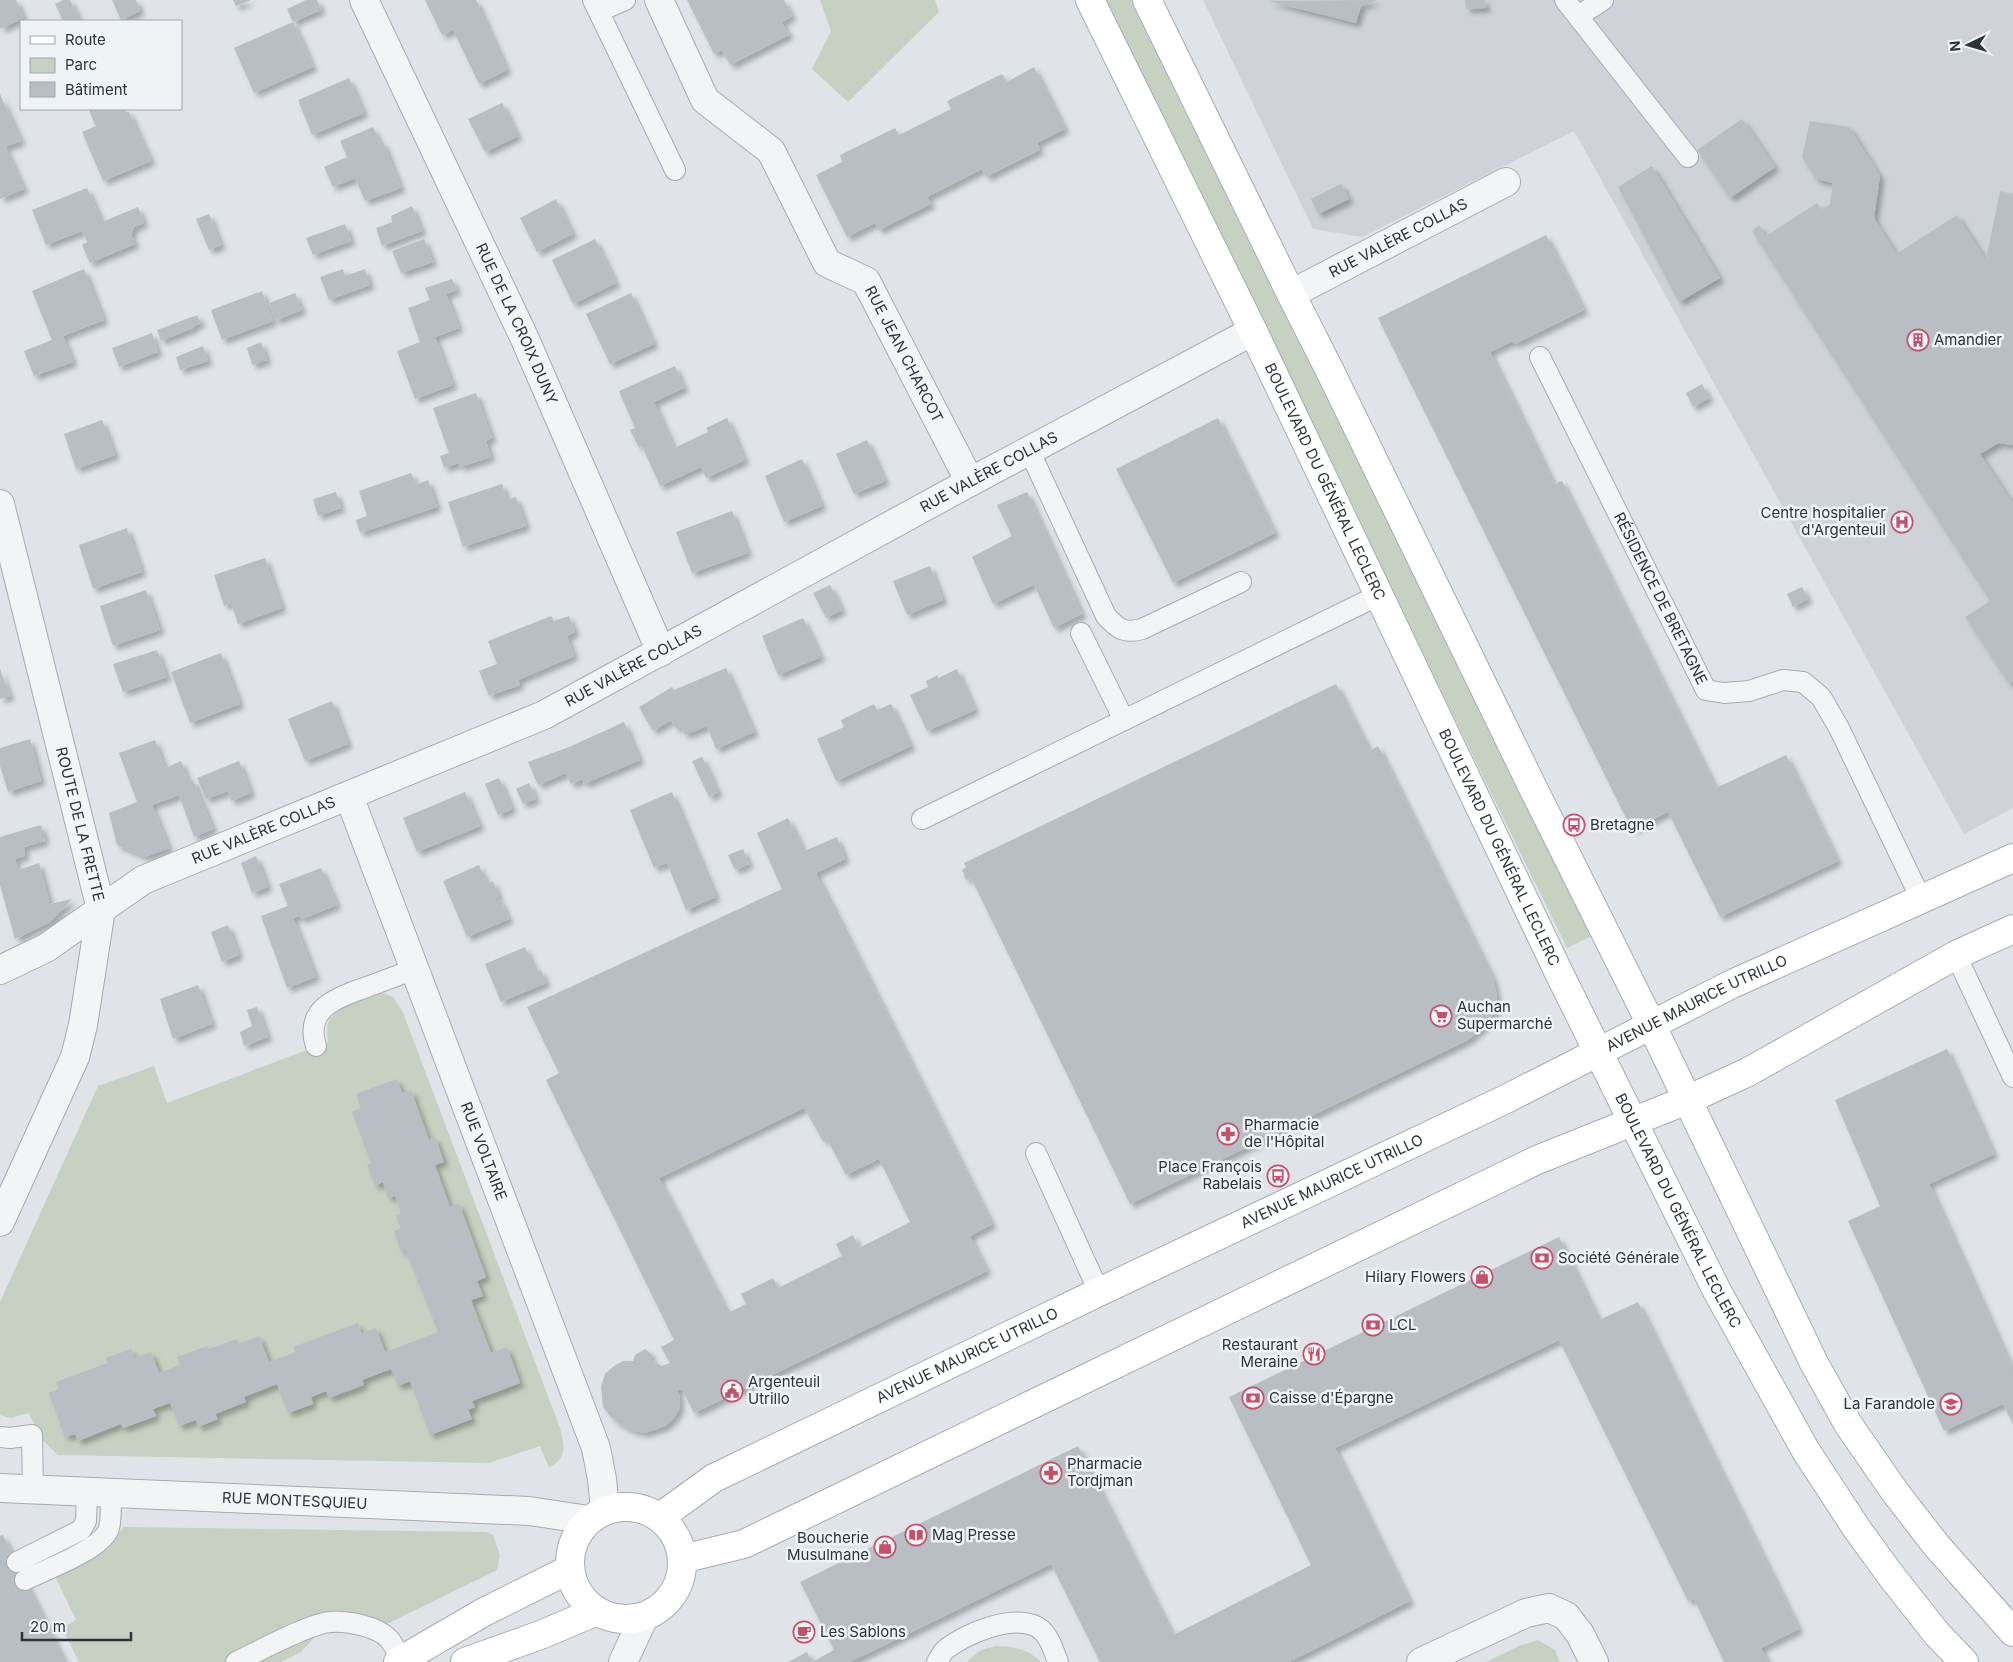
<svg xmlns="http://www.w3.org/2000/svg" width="2013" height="1662" font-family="Inter,sans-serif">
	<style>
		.built { fill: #cfd3d9 }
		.green { fill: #c7d1c2 }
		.building { fill: #b8bec4; fill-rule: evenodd; filter: url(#shadow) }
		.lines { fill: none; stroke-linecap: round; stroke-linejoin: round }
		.lane-casing { stroke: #a6abb1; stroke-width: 22 }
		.street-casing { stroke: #a6abb1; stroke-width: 30 }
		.secondary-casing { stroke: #a6abb1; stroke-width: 30 }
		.lane { stroke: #f3f4f6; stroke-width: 20 }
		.street { stroke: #f3f4f6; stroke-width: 28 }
		.secondary { stroke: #fff; stroke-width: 28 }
		.labels { text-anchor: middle; stroke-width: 5; stroke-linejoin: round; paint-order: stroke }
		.street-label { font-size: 15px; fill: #2b333d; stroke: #f0f3f5 }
		.poi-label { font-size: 15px; fill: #2b333d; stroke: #f0f3f5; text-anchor: start }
	</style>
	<defs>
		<filter id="shadow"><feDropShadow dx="4.5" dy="4.5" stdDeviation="2.5" flood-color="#0004"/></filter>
	</defs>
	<rect width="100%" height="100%" fill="#e0e4e8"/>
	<path class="built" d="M1203,0h810v808l-49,26 -390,-703 -212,106 -49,-8z"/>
	<path class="green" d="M820,0h115l4,12 -91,90 -36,-33 19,-38z
		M1103,0h32l459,935 -27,13z
		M383,993l10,4 9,13 158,418c4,19 8,28 -11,40l-9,-22 -51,17 -431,-8 -17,-16 -12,-26 -19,5 -10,-3v-113l98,-216 56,-20 13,37 161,-61c-1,-8 -2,-17 2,-23 12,-16 36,-20 53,-26z
		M124,1527l362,5 7,3 7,20 -3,15 -110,54 -31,-8 -23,1 -32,35 -20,10h-202l-17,-34 14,-8 -22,-46c26,-13 51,-24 70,-47z
		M1538,1640l17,10 5,12h-74l33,-16z
		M996,1646c17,0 32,3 45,16h-75l15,-12z"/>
	<path class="building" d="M0,0h16l8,18 -24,11z
		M63,0h7l10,21h-17l-8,-17z
		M112,0h24l4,11 -19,9z
		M233,0h18l-15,6z
		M306,0h11l4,10 -28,12 -6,-13z
		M425,0h51l31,70 -28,14 -26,-54 -11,5z
		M687,0h97l8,16 -10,6 7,13 -59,30 -8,-15 -8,4z
		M1377,0l-16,6 -5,17 -88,-22z
		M1465,0h20l1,8 -20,1z
		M293,22l20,45 -59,26 -20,-45z
		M1034,67l31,62 -28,14 3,7 -54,27 -4,-8 -55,28 4,7 -52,26 -4,-7 -28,14 -31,-62 26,-13 -2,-7 55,-27 4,7 52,-26 -4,-8 55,-27 5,8z
		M349,78l15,35 -52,22 -14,-35z
		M0,94l21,47 -16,6 19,42 -24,10z
		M502,103l16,33 -33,16 -17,-33z
		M93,109h31l2,3h3l22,49 -48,20 -21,-49 14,-6 -7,-15z
		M1742,119l33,48 -45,31 -33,-48z
		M1810,121l39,6 31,49 -6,42 22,36 61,-39 29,45 14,-69 13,3v251l-15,-2 -18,11 33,50v177l-4,3 -44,-67 25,-16 -238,-370 7,-6 7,11 51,-33 4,7 9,-6 3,-21 -17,-4 -14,-22z
		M373,127l7,16 3,-1 18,46 -36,13 -10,-23 -22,9 -9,-20 23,-10 -7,-16z
		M1652,166l68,112 -41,24 -61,-115z
		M1341,184l8,15 -31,15 -7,-15z
		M87,188l15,34 36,-15 6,16 -10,4 -3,8 4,9 -45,19 -8,-18 5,-3 -5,-11 -36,14 -14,-35z
		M556,199l17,35 -36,18 -17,-34z
		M412,206l10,25 -40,15 -6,-18 16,-6 -1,-6z
		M209,214l12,31 -12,5 -13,-31z
		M345,224l6,17 -38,14 -7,-17z
		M1546,235l38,75 -69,34 -2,-3 -23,11 64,132 8,-3 154,307 70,-33 52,106 -118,56 -52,-105 -36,18 -254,-512z
		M424,239l9,23 -32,11 -9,-22z
		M595,239l21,44 -43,21 -21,-44z
		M84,269l20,51 -41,16 10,26 -39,14 -10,-25 28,-11 -20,-49z
		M343,269l2,7 20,-7 5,16 -41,15 -9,-23z
		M452,279l5,11 -11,4 13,34 -24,9 18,48 -38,14 -18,-48 23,-9 -12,-34 22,-8 -5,-12z
		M262,291l11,30 -51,19 -11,-30z
		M295,293l7,17 -26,10 -7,-17z
		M631,293l23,51 -44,20 -24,-50z
		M197,315l4,8 -7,3 -1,2 -32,13 -4,-11z
		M152,333l6,19 -39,15 -7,-19z
		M261,342l6,18 -15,5 -5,-17z
		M203,346l5,15 -28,9 -4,-13z
		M675,366l9,22 -30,14 20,46 34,-16 -2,-4 21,-10 18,42 -39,18 -5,-11 -41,19 -18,-40 -3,2 -9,-18 5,-2 -16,-37z
		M1702,384l7,14 -16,9 -7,-14z
		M476,393l16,45 -6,3 5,16 -31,10 -1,-4 -15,5 -4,-12 9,-3 -16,-45z
		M1218,418l57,115 -102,50 -57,-114z
		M102,420l13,35 -39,14 -12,-35z
		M867,440l18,41 -31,13 -18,-40z
		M802,459l20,47 -38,16 -19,-46z
		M411,473l5,12 12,-5 9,27 -77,26 -4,-13 11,-4 -8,-25z
		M502,484l5,16 9,-3 10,29 -63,21 -15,-45z
		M336,492l5,16 -23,8 -5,-17z
		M1027,492l55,122 -28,14 -29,-63 8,20 -40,19 -21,-47 40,-21 -15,-31z
		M732,511l16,42 -56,20 -16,-41z
		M127,528l15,44 -49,17 -14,-44z
		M265,558l17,50 -44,16 -7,-21 -7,3 -10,-31z
		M930,566l13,34 -36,15 -14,-34z
		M830,585l12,25 -16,8 -13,-25z
		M1802,587l6,12 -15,8 -6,-13z
		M146,590l14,40 -47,16 -13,-40z
		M551,616l3,5 15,-5 6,16 -8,4 7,20 -56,24 2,5 -31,11 -10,-25 18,-7 -9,-23z
		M803,618l18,39 -43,18 -16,-39z
		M157,650l10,27 -44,15 -10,-28z
		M221,653l19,51 -50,19 -19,-51z
		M726,668l28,64 -38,17 -9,-23 -22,9 -4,-8 -5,2 -5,-9 -18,11 -14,-24 33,-20 2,3z
		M0,669l10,27 -10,3z
		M957,669l18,41 -48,21 -17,-36 18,-8 -2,-6 12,-6v3z
		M1336,684l34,67 8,-5 115,232 4,19 -2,15 -7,11 -20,17 -338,164 -159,-326 -5,2 -4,-10 4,-3 -2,-4z
		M332,701l16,43 -43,17 -17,-42z
		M874,704l3,6 14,-6 20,42 -75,35 -19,-42 27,-12 -3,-7z
		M624,722l16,38 -56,24 -1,-5 -12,5 -5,-11 -28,12 -10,-23 41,-15z
		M30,739l11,42 -33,11 -8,-26v-18z
		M155,740l10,28 16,-7 8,21 4,-2 20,49 -19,8 -15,-42 -27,10 17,43 -24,9 -28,-12 -8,-32 28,-11 -18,-49z
		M702,757l16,35 -9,5 -17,-36z
		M239,761l12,32 -20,8 -3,-10 -22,8 -9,-21z
		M499,778l13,31 -14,6 -13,-31z
		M529,783l7,16 -13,5 -7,-15z
		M465,792l15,34 -63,26 -14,-34z
		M672,792l44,105 -30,13 -19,-47 -13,5 -24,-58z
		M788,818l16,33 33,-14 8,22 -29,14 176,351 -22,12 17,35 -293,142 -12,-24 -5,1 3,6 -1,14 -6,9 -8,7 -20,7 -14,-3 -13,-7 -8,-7 -7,-9 -2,-20 4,-13 9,-8 9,-5h10l2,-6 10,-6 6,5v6l10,6 9,-3 -9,-16 13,-7 -128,-260 13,-7 -32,-66 255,-118 -25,-56zM804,1108l19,33 4,-2 19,36 33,-16 31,63 -51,26 -6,-13 -17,9 6,12 -64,32 -5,-10 -32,16 5,10 -18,9 -69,-135z
		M41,825l4,16 -21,6 1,9 -10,3 3,11 21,-7 11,41 22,-5 -22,23 -35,17 -15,-54v-48z
		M743,849l6,15 -14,6 -7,-15z
		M256,856l12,31 -16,6 -11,-30z
		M479,865l8,19 6,-3 6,16 -5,3 1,1 5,-2 9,20 -42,18 -24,-56z
		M321,868l16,37 -35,14 -2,-3 -7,2 23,59 -29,11 -26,-72 27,-10 -9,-22z
		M228,925l11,30 -17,7 -11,-30z
		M525,947l11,25 5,-2 5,13 -45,19 -16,-38z
		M198,985l14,39 -39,15 -13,-40z
		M257,1007l11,30 -24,9 -4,-14 12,-6 -5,-16z
		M1947,1049l47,105 -65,30 84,186v54l-10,-20 -59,27 -96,-210 32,-15 -45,-106z
		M397,1079l5,14 9,-3 18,50 6,-3 9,25 -9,3 15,42 9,-4 27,74 -9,4 6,15 -12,4 20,53 16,-6 13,36 -48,18 3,6 -7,3 4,9 -42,16 -20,-54 -12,5 -7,-17 -29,11 2,5 -35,13 -3,-7 -15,6 2,7 -25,9 -11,-29 -33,13 2,5 -31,12 3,5 -20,8 -2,-7 -17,6 -9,-23 -17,6 3,7 -33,12 -2,-4 -43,17 -3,-7 -10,3 -16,-44 10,-4 -3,-7 51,-19 -1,-5 25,-9 3,9 17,-6 8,21 21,-8 -3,-8 30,-11 2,3 28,-10 2,5 20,-8 10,26 27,-10 -3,-5 65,-24 3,10 15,-5 9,24 53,-20 -33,-83 -4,2 -7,-20 7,-3 -5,-13 5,-2 -6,-17 -7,2 -5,-16 -8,4 -8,-21 4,-2 -19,-51 9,-4 -5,-14z
		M1559,1237l40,83 39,-18 161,327 -38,19 7,14h-44l-30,-63 -6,2 -129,-261 -224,108 75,153 -121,61h-189l-49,-98 -201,98h-38l22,-12 -34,-68 278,-136 95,189 138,-70 -82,-168z
		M3,1535l62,127h-65v-126z
		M807,1652l5,10h-24z"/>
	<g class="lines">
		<g class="lane-casing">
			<g id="lane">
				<path d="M593,0l82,170"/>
				<path d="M1565,0l123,157"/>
				<path d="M599,11l26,-11"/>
				<path d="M1578,16l25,-16"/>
				<path id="s1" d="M1540,357l166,333 18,3 25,-2 34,-11 20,2 18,15 18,31 82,171"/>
				<path d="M1029,450l77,166c12,13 18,18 36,13l99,-47"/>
				<path d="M1081,633l43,87"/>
				<path d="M922,819l457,-224"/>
				<path d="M1956,955l57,122"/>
				<path d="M316,1046c-12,-38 22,-49 51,-59 16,-6 32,-12 48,-18"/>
				<path d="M1036,1153l63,139"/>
				<path d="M0,1437l10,1 22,-3 1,55"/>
				<path d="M17,1562l64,-32 5,-9 1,-29"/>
				<path d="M25,1580c19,-10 79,-31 84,-52 3,-11 1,-24 2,-35"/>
				<path d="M236,1662c21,-10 74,-39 95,-40 17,-1 46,4 58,17 5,6 10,16 14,23"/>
				<path d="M937,1662c3,-4 5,-10 9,-13 20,-15 61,-33 87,-24 15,5 20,24 25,37"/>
			</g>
		</g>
		<g class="street-casing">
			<g id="street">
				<path id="s2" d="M364,0l160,337 137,315"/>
				<path id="s3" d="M659,0l46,100 66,51 56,112 39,18 104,201"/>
				<path id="s4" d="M1291,294l215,-112"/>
				<path id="s5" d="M0,504l101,405 -18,116 -8,32 -75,165"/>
				<path id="s6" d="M349,796l247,652 6,31 3,31"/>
				<path id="s7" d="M0,970l46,-22 97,-68 401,-165 426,-233 283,-151"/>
				<path id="s8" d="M0,1488l529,23 60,9"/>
				<path d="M623,1662l21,-45"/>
				<path d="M1421,1662l105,-49 23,-5 17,8 14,18 14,28"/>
			</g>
		</g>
		<g class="secondary-casing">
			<g id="secondary">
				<path id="s9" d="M1090,0l163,331 306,642 158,318 89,160 51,78 35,48 45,57 27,28"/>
				<path d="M1147,0l144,294 39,77 203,417 118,236 163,339 34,61 47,68 41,53 77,87"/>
				<circle cx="626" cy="1563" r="56"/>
				<path id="s10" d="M660,1517l54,-39 385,-186 407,-193 226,-115 281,-126"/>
				<path d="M682,1559l62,-15 793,-384 150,-60 61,-28 208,-117 57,-26"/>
				<path d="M398,1662l86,-50 86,-43"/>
				<path d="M465,1662l78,-28 54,-23"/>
			</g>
		</g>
		<use href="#lane" class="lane"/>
		<use href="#street" class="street"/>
		<use href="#secondary" class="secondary"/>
	</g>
	<defs>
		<g id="building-ring" transform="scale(1.125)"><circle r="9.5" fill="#f0f3f5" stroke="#c0536c" stroke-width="1.5"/><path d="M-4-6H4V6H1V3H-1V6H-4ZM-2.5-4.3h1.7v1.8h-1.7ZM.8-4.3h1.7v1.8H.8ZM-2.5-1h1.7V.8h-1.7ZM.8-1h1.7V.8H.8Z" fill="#c0536c"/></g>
		<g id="hospital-ring" transform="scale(1.125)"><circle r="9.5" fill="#f0f3f5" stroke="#c0536c" stroke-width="1.5"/><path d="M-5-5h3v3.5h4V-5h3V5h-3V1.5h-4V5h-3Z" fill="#c0536c"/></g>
		<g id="bus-ring" transform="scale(1.125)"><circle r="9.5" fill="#f0f3f5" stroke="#c0536c" stroke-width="1.5"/><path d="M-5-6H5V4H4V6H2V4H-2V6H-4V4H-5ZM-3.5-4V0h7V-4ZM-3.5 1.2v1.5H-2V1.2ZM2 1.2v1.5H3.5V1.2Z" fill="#c0536c"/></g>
		<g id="supermarket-ring" transform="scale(1.125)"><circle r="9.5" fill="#f0f3f5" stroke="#c0536c" stroke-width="1.5"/><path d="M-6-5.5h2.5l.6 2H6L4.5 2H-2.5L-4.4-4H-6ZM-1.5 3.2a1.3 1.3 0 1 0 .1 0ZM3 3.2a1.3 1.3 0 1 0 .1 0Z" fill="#c0536c"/></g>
		<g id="pharmacy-ring" transform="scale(1.125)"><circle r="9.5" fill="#f0f3f5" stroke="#c0536c" stroke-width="1.5"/><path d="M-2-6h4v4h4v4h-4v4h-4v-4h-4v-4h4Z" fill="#c0536c"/></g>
		<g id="bank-ring" transform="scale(1.125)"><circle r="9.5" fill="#f0f3f5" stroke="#c0536c" stroke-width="1.5"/><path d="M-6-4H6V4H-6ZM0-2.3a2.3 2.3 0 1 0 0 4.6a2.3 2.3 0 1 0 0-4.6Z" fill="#c0536c"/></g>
		<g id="shop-ring" transform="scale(1.125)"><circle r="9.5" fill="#f0f3f5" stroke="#c0536c" stroke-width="1.5"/><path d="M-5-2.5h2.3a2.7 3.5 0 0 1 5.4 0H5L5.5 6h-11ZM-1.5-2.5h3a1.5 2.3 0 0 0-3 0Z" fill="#c0536c"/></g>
		<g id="restaurant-ring" transform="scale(1.125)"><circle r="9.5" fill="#f0f3f5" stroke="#c0536c" stroke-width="1.5"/><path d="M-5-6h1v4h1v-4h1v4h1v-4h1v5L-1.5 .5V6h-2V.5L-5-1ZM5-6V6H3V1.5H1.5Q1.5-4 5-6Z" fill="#c0536c"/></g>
		<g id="civic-ring" transform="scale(1.125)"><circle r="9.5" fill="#f0f3f5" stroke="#c0536c" stroke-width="1.5"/><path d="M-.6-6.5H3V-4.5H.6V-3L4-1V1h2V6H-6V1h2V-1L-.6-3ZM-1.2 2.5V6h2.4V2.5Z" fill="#c0536c"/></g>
		<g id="school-ring" transform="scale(1.125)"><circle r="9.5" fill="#f0f3f5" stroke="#c0536c" stroke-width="1.5"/><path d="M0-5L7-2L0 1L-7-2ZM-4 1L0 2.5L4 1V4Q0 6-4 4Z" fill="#c0536c"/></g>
		<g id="library-ring" transform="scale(1.125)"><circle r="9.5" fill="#f0f3f5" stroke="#c0536c" stroke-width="1.5"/><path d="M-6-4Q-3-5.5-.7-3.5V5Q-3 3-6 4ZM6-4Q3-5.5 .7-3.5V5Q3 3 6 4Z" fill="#c0536c"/></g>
		<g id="cafe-ring" transform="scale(1.125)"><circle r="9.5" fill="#f0f3f5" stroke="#c0536c" stroke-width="1.5"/><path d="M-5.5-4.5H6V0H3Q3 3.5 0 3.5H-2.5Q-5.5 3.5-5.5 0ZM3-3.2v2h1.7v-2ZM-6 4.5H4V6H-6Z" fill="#c0536c"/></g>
	</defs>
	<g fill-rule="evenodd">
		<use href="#building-ring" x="1918" y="340"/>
		<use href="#hospital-ring" x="1902" y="522"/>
		<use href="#bus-ring" x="1574" y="825"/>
		<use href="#supermarket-ring" x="1441" y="1016"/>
		<use href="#pharmacy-ring" x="1228" y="1134"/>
		<use href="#bus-ring" x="1278" y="1176"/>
		<use href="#bank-ring" x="1542" y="1258"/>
		<use href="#shop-ring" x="1482" y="1277"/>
		<use href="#bank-ring" x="1373" y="1325"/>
		<use href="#restaurant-ring" x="1314" y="1354"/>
		<use href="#civic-ring" x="732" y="1391"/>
		<use href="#bank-ring" x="1253" y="1398"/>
		<use href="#school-ring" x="1951" y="1404"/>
		<use href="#pharmacy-ring" x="1051" y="1473"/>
		<use href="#library-ring" x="916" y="1535"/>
		<use href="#shop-ring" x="885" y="1547"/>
		<use href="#cafe-ring" x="804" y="1632"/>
	</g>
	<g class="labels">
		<g class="street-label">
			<text dy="5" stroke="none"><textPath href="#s4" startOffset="121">RUE VALÈRE COLLAS</textPath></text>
			<text dy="5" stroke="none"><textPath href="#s2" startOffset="358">RUE DE LA CROIX DUNY</textPath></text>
			<text dy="5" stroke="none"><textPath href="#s3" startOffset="444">RUE JEAN CHARCOT</textPath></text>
			<text dy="5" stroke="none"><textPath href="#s7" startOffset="1110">RUE VALÈRE COLLAS</textPath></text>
			<text dy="5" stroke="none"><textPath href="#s9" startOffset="536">BOULEVARD DU GÉNÉRAL LECLERC</textPath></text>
			<text dy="5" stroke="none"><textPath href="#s1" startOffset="270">RÉSIDENCE DE BRETAGNE</textPath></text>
			<text dy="5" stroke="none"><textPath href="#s7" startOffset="705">RUE VALÈRE COLLAS</textPath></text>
			<text dy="5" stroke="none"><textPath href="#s5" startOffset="330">ROUTE DE LA FRETTE</textPath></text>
			<text dy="5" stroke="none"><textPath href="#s7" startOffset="300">RUE VALÈRE COLLAS</textPath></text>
			<text dy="5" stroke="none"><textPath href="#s9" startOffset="941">BOULEVARD DU GÉNÉRAL LECLERC</textPath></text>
			<text dy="5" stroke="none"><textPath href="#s10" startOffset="1158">AVENUE MAURICE UTRILLO</textPath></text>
			<text dy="5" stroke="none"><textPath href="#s6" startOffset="380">RUE VOLTAIRE</textPath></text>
			<text dy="5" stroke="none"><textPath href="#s10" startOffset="752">AVENUE MAURICE UTRILLO</textPath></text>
			<text dy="5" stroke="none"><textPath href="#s9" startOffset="1346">BOULEVARD DU GÉNÉRAL LECLERC</textPath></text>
			<text dy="5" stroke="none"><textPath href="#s10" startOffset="348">AVENUE MAURICE UTRILLO</textPath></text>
			<text dy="5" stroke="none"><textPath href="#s8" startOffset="295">RUE MONTESQUIEU</textPath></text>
		</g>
		<g class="poi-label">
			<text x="1934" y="345">Amandier</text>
			<text x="1886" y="518" text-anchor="end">Centre hospitalier<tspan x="1886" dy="17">d'Argenteuil</tspan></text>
			<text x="1590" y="830">Bretagne</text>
			<text x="1457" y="1012">Auchan<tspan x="1457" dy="17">Supermarché</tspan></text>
			<text x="1244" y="1130">Pharmacie<tspan x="1244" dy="17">de l'Hôpital</tspan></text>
			<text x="1262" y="1172" text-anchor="end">Place François<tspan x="1262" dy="17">Rabelais</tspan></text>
			<text x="1558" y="1263">Société Générale</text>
			<text x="1466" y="1282" text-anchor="end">Hilary Flowers</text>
			<text x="1389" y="1330">LCL</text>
			<text x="1298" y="1350" text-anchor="end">Restaurant<tspan x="1298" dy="17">Meraine</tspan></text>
			<text x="748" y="1387">Argenteuil<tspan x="748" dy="17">Utrillo</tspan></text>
			<text x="1269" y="1403">Caisse d'Épargne</text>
			<text x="1935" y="1409" text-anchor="end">La Farandole</text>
			<text x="1067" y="1469">Pharmacie<tspan x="1067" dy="17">Tordjman</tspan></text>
			<text x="932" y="1540">Mag Presse</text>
			<text x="869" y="1543" text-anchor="end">Boucherie<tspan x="869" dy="17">Musulmane</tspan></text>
			<text x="820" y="1637">Les Sablons</text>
		</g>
	</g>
	<rect x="20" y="20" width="162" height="90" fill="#f0f3f5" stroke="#a1a6ab"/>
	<rect x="30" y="36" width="25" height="8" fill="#ffffff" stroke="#a1a6ab"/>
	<text x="65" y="45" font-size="15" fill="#2b333d">Route</text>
	<rect x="30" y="58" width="25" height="15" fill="#c7d1c2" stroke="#a1a6ab"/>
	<text x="65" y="70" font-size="15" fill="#2b333d">Parc</text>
	<rect x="30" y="82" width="25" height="15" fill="#b8bec4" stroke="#a1a6ab"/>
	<text x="65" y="95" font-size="15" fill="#2b333d">Bâtiment</text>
	<g transform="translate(1968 45) rotate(265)" stroke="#f0f3f5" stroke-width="4" paint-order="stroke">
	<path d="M0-4L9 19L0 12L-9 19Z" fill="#2b333d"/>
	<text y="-8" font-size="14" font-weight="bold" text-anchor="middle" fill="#2b333d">N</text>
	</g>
	<path d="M22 1632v8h109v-8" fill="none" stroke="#2b333d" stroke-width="2.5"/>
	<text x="30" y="1632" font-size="15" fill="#2b333d" stroke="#f0f3f5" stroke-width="4" paint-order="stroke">20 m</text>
</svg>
